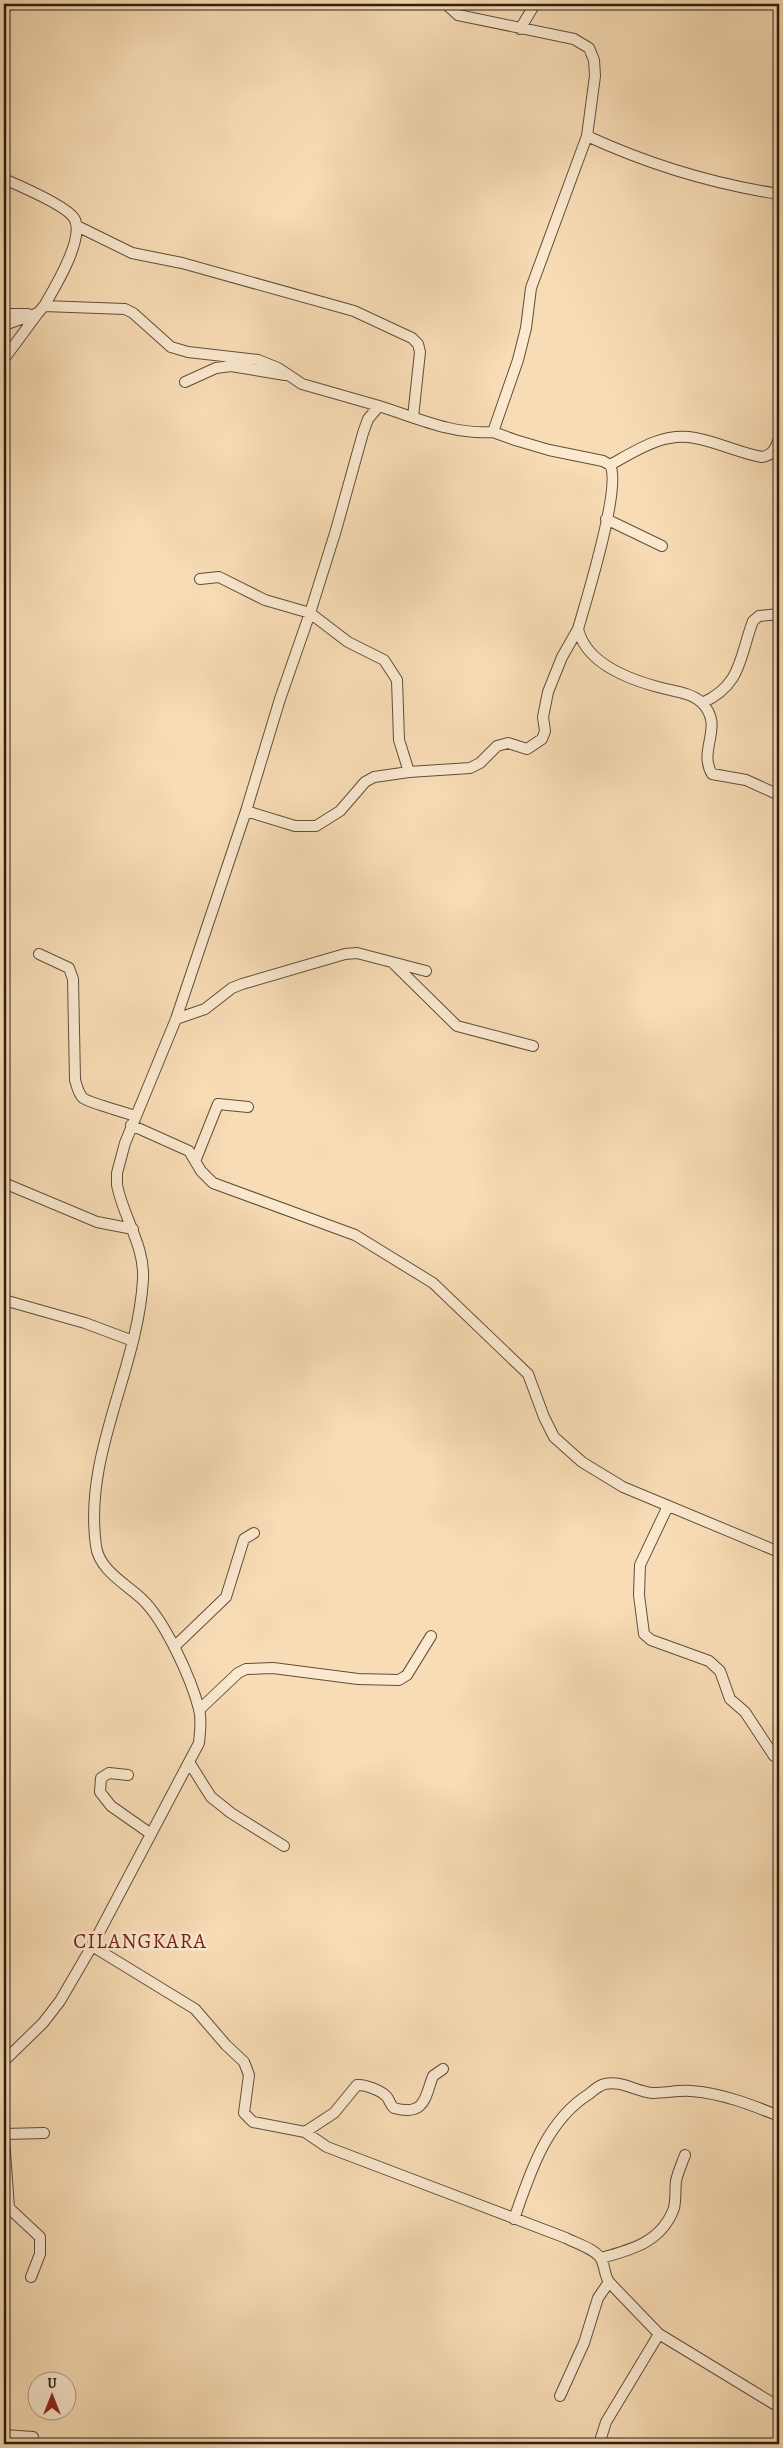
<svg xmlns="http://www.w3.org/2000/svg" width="783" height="2448" font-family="Alegreya,serif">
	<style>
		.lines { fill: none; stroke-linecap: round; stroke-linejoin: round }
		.street-casing { stroke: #604e3b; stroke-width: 12 }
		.street { stroke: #fae8cf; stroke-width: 10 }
		.labels { text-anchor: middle; stroke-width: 5; stroke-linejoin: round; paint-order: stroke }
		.quarter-label { font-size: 21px; letter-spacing: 1px; fill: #7a1f14; stroke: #fae8cf }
	</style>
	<rect width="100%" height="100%" fill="#f8dcb5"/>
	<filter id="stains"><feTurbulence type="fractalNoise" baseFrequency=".004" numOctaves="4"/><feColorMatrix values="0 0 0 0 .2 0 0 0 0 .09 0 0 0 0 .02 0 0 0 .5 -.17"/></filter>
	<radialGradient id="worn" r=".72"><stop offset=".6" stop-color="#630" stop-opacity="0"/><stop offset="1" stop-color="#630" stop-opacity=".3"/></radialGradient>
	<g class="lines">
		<g class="street-casing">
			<path id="street" d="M520,29l15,-25
				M587,136c61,28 126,48 192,58
				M4,179c14,6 62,27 70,39 12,19 -20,71 -30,88
				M77,226l55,27 50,10 172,48 58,27 6,6 2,8 -7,65
				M4,314h24
				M4,325l34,-12 6,-7 81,3 8,4 38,34 17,5 70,8 20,8 24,16 77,22
				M4,359l34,-46
				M185,382l31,-14 15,-2 54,9
				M493,432l22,8 34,10 54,11 7,4c12,21 -24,136 -32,164 8,34 50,50 80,58 14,4 32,5 43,15 25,24 -4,47 11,72l34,6 33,15
				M610,465c27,-15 53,-33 85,-27 23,4 44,15 67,19 11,-2 13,-8 17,-18
				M606,519l56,27
				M200,579l19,-2 46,23 45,13 38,29 36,18 13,20 2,60 10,32
				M702,703c40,-18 37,-45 51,-82l6,-5 20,-2
				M246,811l49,15h21l24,-15 25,-29 9,-5 35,-5 61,-4 10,-5 17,-17 11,-3 19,6 15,-10 3,-8 -2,-14 5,-25 14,-35 16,-28
				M39,954l30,14 4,11 2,101c2,6 3,13 8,18 6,5 42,14 52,18
				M394,964l63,62 76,20
				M176,1019l29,-10 27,-21 10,-4 103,-30 12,-1 69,18
				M131,1125l58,26 12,20 12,12 142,52 78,48 95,91 16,43 10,20 28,25 41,25 156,65
				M196,1159l22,-55 30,3
				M4,1183l93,39 36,7
				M4,1300l81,23 48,18
				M668,1506l-28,59 -1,30 5,39 7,6 58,21 11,10 10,28 15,13 29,44
				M174,1647l52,-50 18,-58 10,-6
				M199,1710l39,-37 8,-4 27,-1 85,11 41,1 8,-5 24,-39
				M189,1762l22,35 20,16 53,33
				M128,1775l-19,-2 -8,5 -1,14 11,14 40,28
				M92,1946l103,63 31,36 18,17 5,13 -5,38 9,9 52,10 22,15 239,91c9,5 30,11 35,21 4,7 3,15 8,23l50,52 120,73
				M4,2061l39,-38 17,-22 32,-55 107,-203c1,-11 3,-23 0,-34 -8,-31 -34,-88 -57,-110 -16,-15 -43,-29 -46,-53 -13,-92 42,-176 47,-267 2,-33 -20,-62 -26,-94v-12l8,-30 51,-124 70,-208 34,-112 30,-86 26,-83 27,-97 5,-14 11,-13c38,12 74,29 114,26l25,-72 8,-32 5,-40 56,-152 8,-60 -1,-16 -5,-12 -15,-9 -116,-24 -12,-11
				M305,2132l29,-19 23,-28c8,-1 25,6 30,12 3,4 3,8 7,11 32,9 31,-12 39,-32l10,-7
				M4,2134l40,-1
				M4,2138l5,70 31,29v17l-9,23
				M514,2219c16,-46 32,-98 75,-125 5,-4 10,-9 16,-10 16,-4 32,8 48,9 13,0 26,-3 38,-2 30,2 61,14 88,25
				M601,2258c30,-8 61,-16 73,-50 2,-8 1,-18 2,-27 2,-9 6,-18 9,-26
				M560,2396l24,-53 14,-45 11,-16
				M4,2435l29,2
				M599,2444l7,-22 53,-88"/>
		</g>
		<use href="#street" class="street"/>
	</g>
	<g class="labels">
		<g class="quarter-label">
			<text x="140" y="1948">CILANGKARA</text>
		</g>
	</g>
	<rect width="783" height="2448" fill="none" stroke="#f8dcb5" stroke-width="20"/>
	<rect x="5" y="5" width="773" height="2438" fill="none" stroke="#2d1e12" stroke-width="2.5"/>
	<rect x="10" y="10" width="763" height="2428" fill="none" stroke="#2d1e12"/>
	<g transform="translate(52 2396)"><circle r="24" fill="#fae8cf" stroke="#a89783"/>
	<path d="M0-4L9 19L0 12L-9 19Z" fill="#8f2418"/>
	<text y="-8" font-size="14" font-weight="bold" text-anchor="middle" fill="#2d1e12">U</text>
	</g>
	<rect width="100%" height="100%" filter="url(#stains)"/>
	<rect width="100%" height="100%" fill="url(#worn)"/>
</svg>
